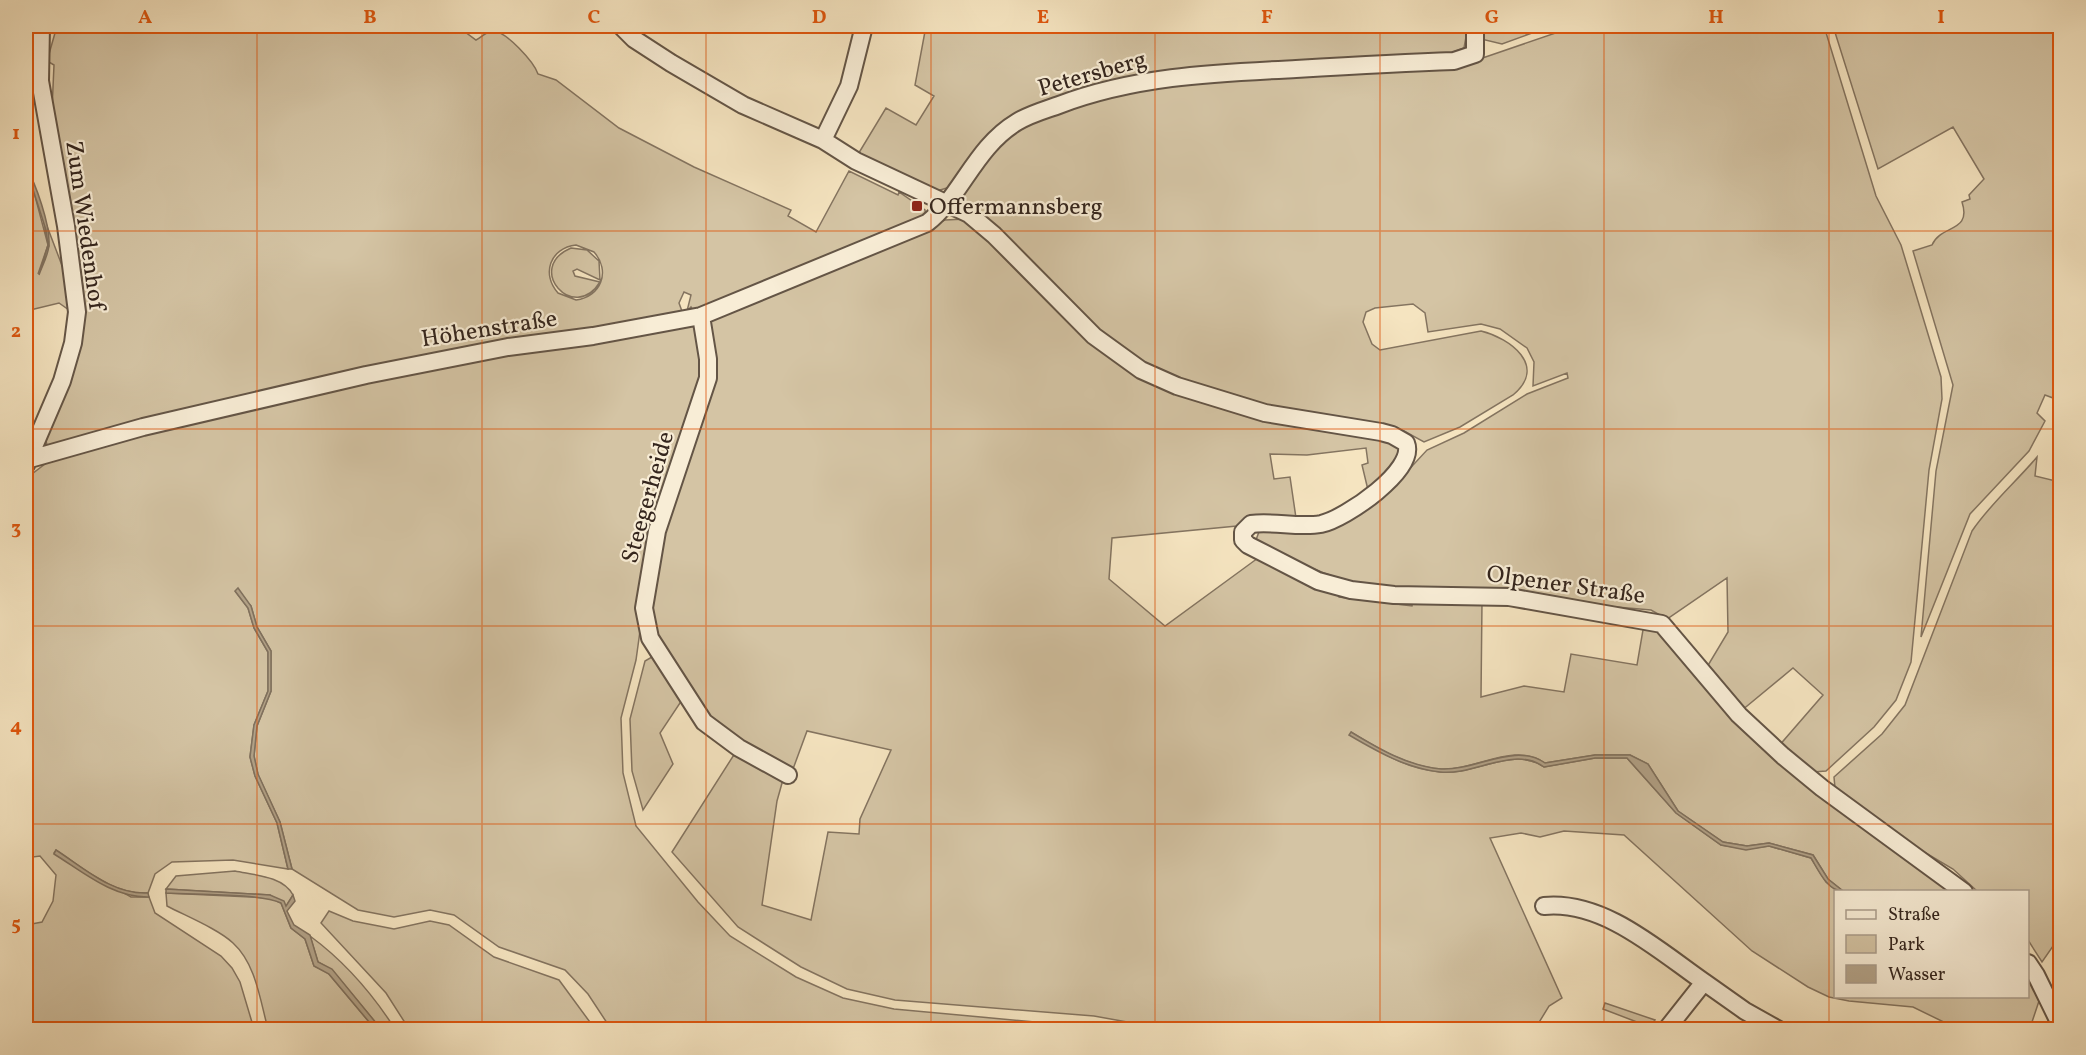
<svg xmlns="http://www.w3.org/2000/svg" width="2086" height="1055" font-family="Vollkorn,serif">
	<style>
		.green { fill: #d4c4a4; stroke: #847460; stroke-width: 1.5; fill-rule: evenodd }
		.water { fill: #b3a389; stroke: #80715e; stroke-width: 1.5 }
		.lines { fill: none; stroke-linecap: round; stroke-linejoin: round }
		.minor-casing { stroke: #645546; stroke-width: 20 }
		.minor { stroke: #f8edd6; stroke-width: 16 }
		.grid { fill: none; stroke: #df560d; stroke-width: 1.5; stroke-opacity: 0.55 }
		.poi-dot { fill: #8f2418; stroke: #f8edd6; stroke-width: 2 }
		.labels { text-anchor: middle; stroke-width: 4.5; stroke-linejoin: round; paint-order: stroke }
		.street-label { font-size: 24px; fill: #34251d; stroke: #f8edd6 }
		.poi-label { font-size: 24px; fill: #34251d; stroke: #f8edd6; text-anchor: start }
		.neatline { fill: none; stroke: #df560d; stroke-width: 2 }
		.grid-label { font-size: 20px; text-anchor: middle; font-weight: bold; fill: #df560d }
	</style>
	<rect width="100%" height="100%" fill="#f5e4c0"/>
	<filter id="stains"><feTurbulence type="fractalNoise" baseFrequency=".00333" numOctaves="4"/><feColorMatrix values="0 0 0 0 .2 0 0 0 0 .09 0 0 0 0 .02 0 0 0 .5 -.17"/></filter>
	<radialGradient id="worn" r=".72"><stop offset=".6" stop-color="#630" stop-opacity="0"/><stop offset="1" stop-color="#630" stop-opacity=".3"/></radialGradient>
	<path class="green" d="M26,26h8l-6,38 3,113 -5,-9z
		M57,26h400l19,14c6,-3 9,-8 17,-9 13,0 41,31 45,43l18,6 63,48 75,39 97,43 -3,6 28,16 33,-61 49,24 1,-3 26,18 1,8 -232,94 -3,-5 -4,4 4,-16 -7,-3 -5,11 4,11 -635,135 -2,-8 26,-70 12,-63 -2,-33 -30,-165 2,-45 -7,-4zM576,245l18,7c17,19 7,45 -18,48l-18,-7c-17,-19 -8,-45 18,-48z
		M926,26h542l-4,22 -22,8 -327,26 -72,19 -23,14 -70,72 -13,4 -80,-35 29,-48 30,17 18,-29 -19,-11z
		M1481,26h70l-49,18 -21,-5z
		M1576,26h248l52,170 25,49 40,132 1,22 -13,71 -18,192 -15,38 -22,27 -48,44 -13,1 -35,-25 45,-52 -30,-27 -52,43 -34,-44 21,-35 -1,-54 -60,41 -16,-9 -287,-25c-40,-9 -72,-25 -108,-45l4,-11 55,3 87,-55 25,-27 37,-17 63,-39 41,-16 -1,-5 -34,13 1,-24 -7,-14 -27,-19 -19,-5 -53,8 -3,-19 -12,-9 -38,4 -9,4 -3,10 9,22 8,6 101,-19c29,7 67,35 32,64l-53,32 -36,15 -20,-11 -21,-7 -109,-15 -109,-35 -21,-10 -42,-29 -127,-127 -20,-10 27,-37 43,-38 116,-36 327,-24z
		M1833,26h227v355l-7,17 -8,-3 -8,18 8,8 -16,30 -59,63 -49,123 15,-166 17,-86 -40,-134 19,-6c9,-21 40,-12 30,-43l8,-3 -1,-4 15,-16 -31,-52 -75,42z
		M26,171l4,6 18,68 -10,29 11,-28 -7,-33 24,63 3,34 -10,-7 -33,8z
		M966,219l161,148 256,70 19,13 -2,11 -32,29 -6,-25 6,-2 -2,-15 -59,7 -37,-1 4,25 16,-2 6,41 -46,-1 -13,9 -125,12 -3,41 56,47 93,-68 77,33 4,6 73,9 1,-6 69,2 -1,95 43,-11 40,6 7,-38 66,11 7,-41 17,10 36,43 255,214h-109l-15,-12 -15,-24 -44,-12 -22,3 -24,-4 -45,-31 -30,-47 -18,-9h-35l-50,8c-30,-22 -70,8 -104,6 -33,-2 -62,-20 -90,-37 30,21 52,36 89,40 34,4 74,-27 104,-5l51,-9h32l49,55 45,32 25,4 23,-3 42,12 15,24 11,9 -1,105h192v-18l11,23 -8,24 -9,4 -62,1 -47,-23 -64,-6 -20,-4 -21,-10 -56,-36 -128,-116 -60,-4 -24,6 -19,-4 -31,5 72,160 -13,8 -14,23h-369l-72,-13 -199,-16 -48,-11 -46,-22 -63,-40 -66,-75 65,-102 47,26 -7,25 -15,104 49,15 17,-88 31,2 1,-15 31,-69 -84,-19 -14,38 -3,2 -84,-52 -56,-91 4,-63 36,-124 19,-123 236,-98z
		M571,248l16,2 12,11 1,19 -23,-11 -4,2 2,5 25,6c-26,42 -76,-14 -29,-34z
		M698,325l3,59 -62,231 1,16 -4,29 -15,58 2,55 13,53 62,76 32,34 66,41 47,21 51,11 217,20h-500l-23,-35 -23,-24 -66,-23 -45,-32 -24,-5 -36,7 -36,-7 -66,-41 -12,-47 -22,-47 -4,-19 3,-30 14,-35v-40l-14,-24 -6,-21 -16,-15 13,17 6,20 14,24v39l-14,34 -4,32 5,19 22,47 11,46 -55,-9 -61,2 -17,12 -7,19c-35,2 -64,-24 -92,-43l-2,3 77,44h18l6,16 66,43 11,12 8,14 14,47h-228v-104l16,-3 11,-21 3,-26 -16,-19 -7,1 -5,-40 -2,-1v-336l2,-3 25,-19 311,-80z
		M2037,457l-2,19 25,6v454l-18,26 -14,-22v-48l-51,-1 -24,-22 -29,-17 -89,-64 -1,-11 48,-43 23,-29 67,-174c19,-28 44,-49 65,-74z
		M657,654l27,43 -24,36 13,31 -30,46 -11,-39 -2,-52 15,-58z
		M235,871c19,4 48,5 58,24l-7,12 -16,-12 -104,-6 10,-13z
		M166,893l104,5 11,5 10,25 14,11 9,27 14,7 47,56h-107c-8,-29 -12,-65 -35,-86 -15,-14 -47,-27 -66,-37z
		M329,911l24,10 41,8 36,-8 19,4 45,32 65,23 36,49h-186l-23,-36 -65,-70z
		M310,936c34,25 62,57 85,93h-14l-49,-59 -14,-8z
		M1605,1003l50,17 -5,7 -47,-18z"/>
	<path class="water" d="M26,168c10,15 24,57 23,76 0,10 -7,22 -10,31l9,-30 -2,-15z
		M238,588l13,18 6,21 14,24v40l-14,35 -3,30 4,18 22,48 12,47h-4l-11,-46 -22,-47 -5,-19 4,-32 14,-34v-39l-14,-24 -6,-20 -13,-17z
		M1351,732c28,17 57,34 90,37 34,2 74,-27 104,-6l50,-8h35l18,9 30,47 45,31 24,4 22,-3 44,12 15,24 15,12c-16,0 -25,-22 -32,-33l-42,-12 -23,4 -25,-5 -45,-32 -49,-55h-32l-51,9c-30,-22 -70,9 -104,5 -34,-4 -62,-20 -91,-37z
		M56,850c28,18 57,45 92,43l1,4c-36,1 -66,-25 -95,-43z
		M166,889l104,6 14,6 2,5 7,-11 2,6 -8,10 7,14 16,10 8,27 14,7 49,60h-6l-46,-55 -15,-8 -9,-27 -14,-11 -10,-25c-23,-10 -86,-8 -115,-10z"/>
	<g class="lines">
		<g class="minor-casing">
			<path id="minor" d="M621,26l13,13 37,24 72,42 80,35 33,21 113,53 25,21 100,101 47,34 36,16 88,27 116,19 11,3 14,8c11,27 -61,76 -85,81 -22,4 -47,-3 -70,0l-8,8v8l5,5 70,36 33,9 43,5 115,2 153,27 77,91 44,41 39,32 142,104
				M823,140l26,-54 15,-60
				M701,316l7,43v19l-51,153 -13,77 6,30 54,84 35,26 49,27
				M30,459l113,-32 223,-52 142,-28 85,-11 108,-20 226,-93c34,-26 48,-76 90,-101 13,-8 28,-12 42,-17 76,-29 156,-32 237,-36 52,-3 105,-6 158,-8l21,-7v-28
				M26,465l36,-84 11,-38 4,-31 -11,-86 -26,-145 1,-55
				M1544,906c59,-6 114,44 160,76
				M2028,963l8,12 24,49
				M1666,1030l38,-48 41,29 34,19"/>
		</g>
		<use href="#minor" class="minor"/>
	</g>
	<path class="grid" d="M257,26v1004M482,26v1004M706,26v1004M931,26v1004M1155,26v1004M1380,26v1004M1604,26v1004M1829,26v1004M26,231h2034M26,429h2034M26,626h2034M26,824h2034"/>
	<rect class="poi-dot" x="911" y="200" width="12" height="12" rx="3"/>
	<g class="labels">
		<g class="street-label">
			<text transform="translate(1092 73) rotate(-16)" y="8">Petersberg</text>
			<text transform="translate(86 225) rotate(82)" y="8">Zum Wiedenhof</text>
			<text transform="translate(489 328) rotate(-9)" y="8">Höhenstraße</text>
			<text transform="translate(647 497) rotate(-74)" y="8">Steegerheide</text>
			<text transform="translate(1566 584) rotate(8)" y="8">Olpener Straße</text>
		</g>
		<g class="poi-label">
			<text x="929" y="214">Offermannsberg</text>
		</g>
	</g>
	<rect width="2086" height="1055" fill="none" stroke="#f5e4c0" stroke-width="66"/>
	<rect x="1834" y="890" width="195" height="108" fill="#f8edd6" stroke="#aa9d8c" stroke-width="1.5"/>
	<rect x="1846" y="910" width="30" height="9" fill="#f8edd6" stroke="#aa9d8c" stroke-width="1.5"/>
	<text x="1888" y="920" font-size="18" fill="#34251d">Straße</text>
	<rect x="1846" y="935" width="30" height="18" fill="#d4c4a4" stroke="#aa9d8c" stroke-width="1.5"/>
	<text x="1888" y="950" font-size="18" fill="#34251d">Park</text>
	<rect x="1846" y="965" width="30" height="18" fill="#b3a389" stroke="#aa9d8c" stroke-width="1.5"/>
	<text x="1888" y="980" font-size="18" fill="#34251d">Wasser</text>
	<rect x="33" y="33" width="2020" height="989" class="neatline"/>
	<g class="grid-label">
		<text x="145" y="23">A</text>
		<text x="370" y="23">B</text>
		<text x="594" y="23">C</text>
		<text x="819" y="23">D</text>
		<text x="1043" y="23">E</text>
		<text x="1267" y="23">F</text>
		<text x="1492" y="23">G</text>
		<text x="1716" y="23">H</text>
		<text x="1941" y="23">I</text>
		<text x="16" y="139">1</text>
		<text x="16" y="337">2</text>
		<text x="16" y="534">3</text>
		<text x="16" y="732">4</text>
		<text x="16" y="930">5</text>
	</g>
	<rect width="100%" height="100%" filter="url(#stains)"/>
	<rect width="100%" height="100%" fill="url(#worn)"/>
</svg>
